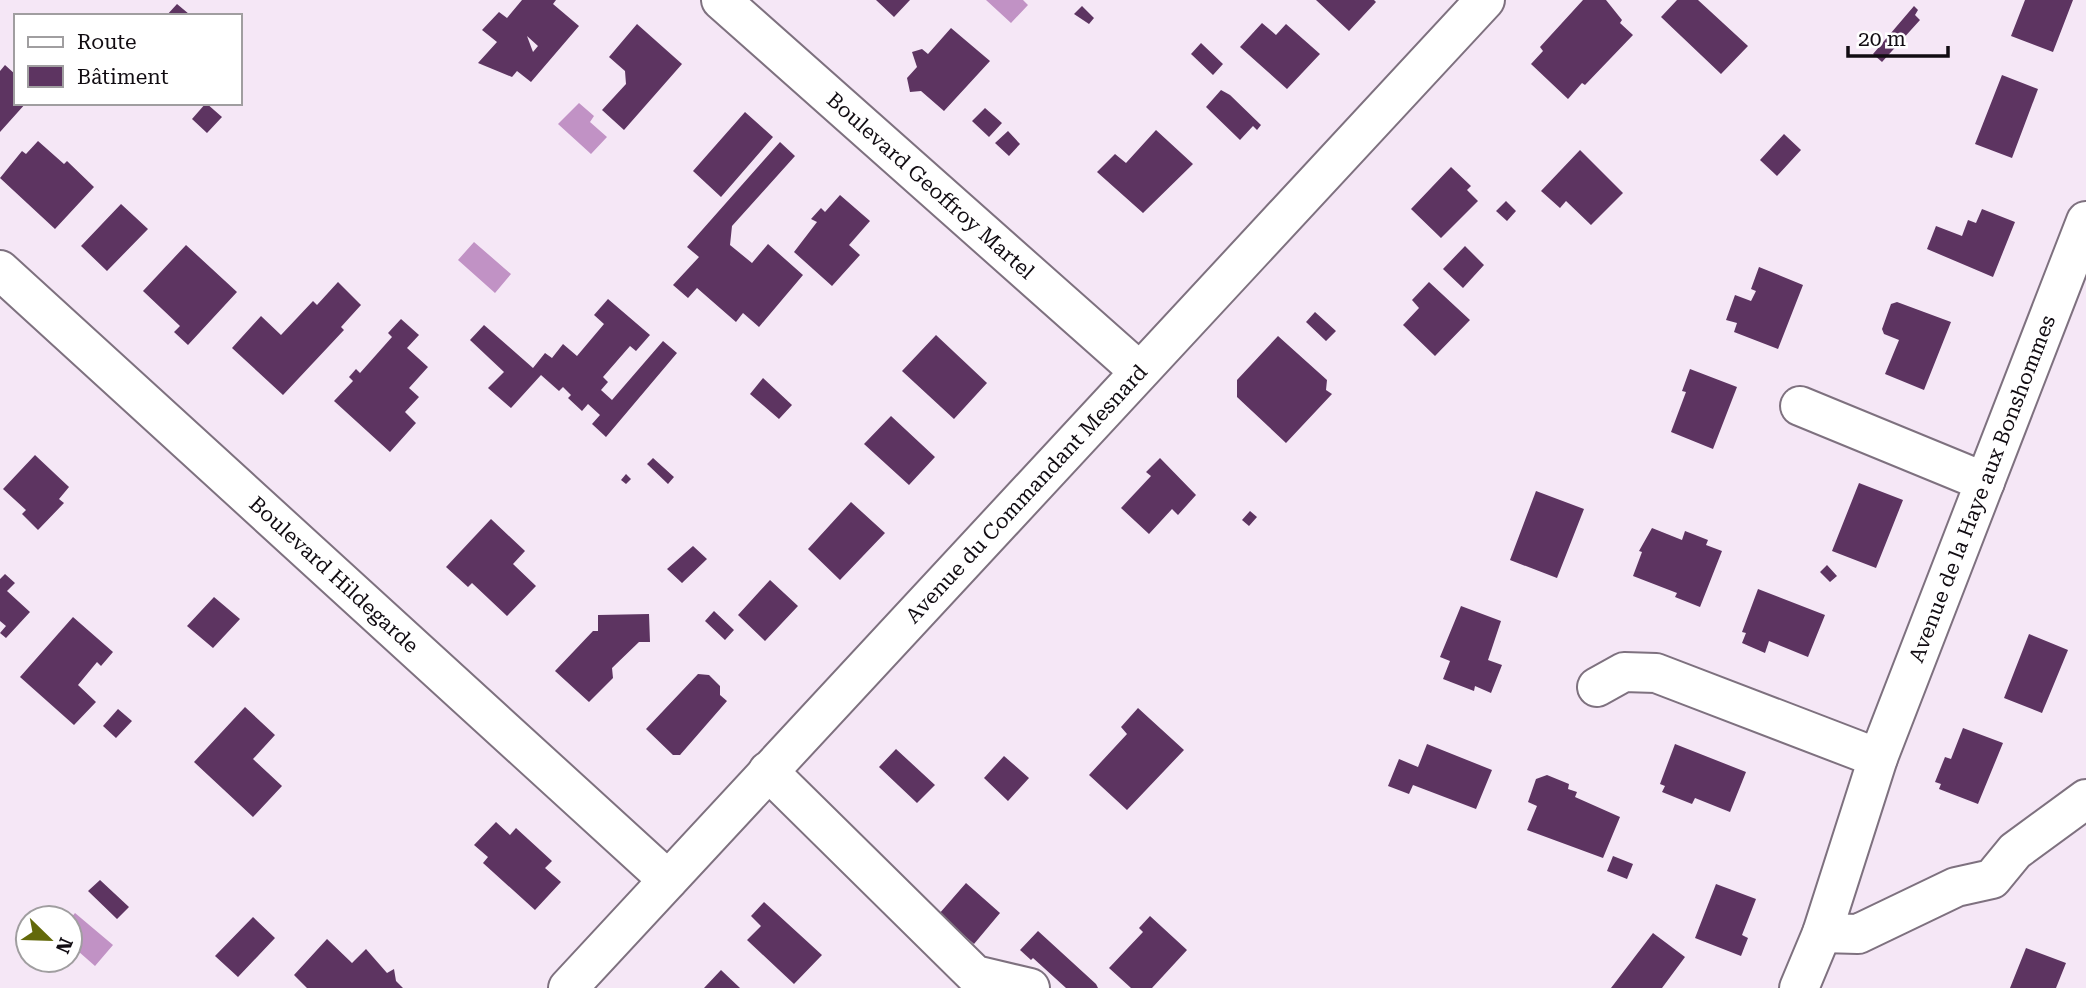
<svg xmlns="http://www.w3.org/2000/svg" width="2086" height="988" font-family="'Roboto Serif',serif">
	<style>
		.water { fill: #c192c5 }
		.building { fill: #5d3461; fill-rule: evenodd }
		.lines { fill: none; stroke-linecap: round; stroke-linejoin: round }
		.minor-casing { stroke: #7e717f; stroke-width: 42 }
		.minor { stroke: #fff; stroke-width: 38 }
		.labels { text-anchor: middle; stroke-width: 7; stroke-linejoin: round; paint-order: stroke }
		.street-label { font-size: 21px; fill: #110c12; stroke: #fff }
	</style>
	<rect width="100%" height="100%" fill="#f5e7f6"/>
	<path class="water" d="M986,0h37l5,5 -17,18z
		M579,103l15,13 -4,6 17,15 -16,17 -33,-30z
		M474,242l37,32 -16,19 -37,-33z
		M75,913l38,32 -18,21 -25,-22v-25z"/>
	<path class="building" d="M522,0h34l-3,4 26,22 -48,56 -14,-11 -5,6 -34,-14 19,-21 -15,-12 17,-18 8,6zM527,36l11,10 -5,6z
		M876,0h34l-16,17z
		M1316,0h58l2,2 -27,29z
		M1583,0h23l16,20 -2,3 13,12 -48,50 -3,-2 -14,16 -37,-35 12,-13 -3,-4z
		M1677,0h21l50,46 -27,28 -60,-57z
		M2025,0h48l-20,52 -42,-16z
		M177,4l12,10 -2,2h-21z
		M1082,6l12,12 -5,6 -15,-10z
		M1914,6l4,4 -3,5 5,5 -38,42 -9,-8z
		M1262,23l14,12 10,-11 34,30 -33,35 -47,-42z
		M637,24l45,40 -58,66 -22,-20 24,-26 -1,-13 -16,-14z
		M951,28l39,33 -46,50 -23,-20 -11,1 -3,-14 10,-11 -5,-15 10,-3 6,5z
		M1201,43l22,21 -10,11 -22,-21z
		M5,65l11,10v28h10l-26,29v-61z
		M2002,75l36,14 -26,69 -37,-14z
		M1221,90l9,5 31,30 -4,5 -4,-4 -13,14 -34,-33z
		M206,103l16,14 -15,16 -15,-14z
		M985,108l17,15 -13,14 -17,-16z
		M745,112l28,25 -52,60 -28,-26z
		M1156,130l37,34 -50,49 -46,-41 18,-18 11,9z
		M1008,131l12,13 -11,12 -14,-13z
		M1784,134l17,16 -24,26 -17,-16z
		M38,141l26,23 3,-3 27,26 -39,42 -55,-51 22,-27 4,3z
		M780,142l15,14 -63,70 -2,19 22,18 16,-19 35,31 -44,52 -16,-14 -7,9 -39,-34 -9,10 -15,-13 26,-28 -12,-10z
		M1580,150l43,43 -32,32 -25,-24 -6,7 -19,-17z
		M1451,167l20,19 -4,4 11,11 -37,37 -30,-29z
		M840,195l30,26 -21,24 11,10 -28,31 -38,-34 23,-30 -6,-3 10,-11 4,4z
		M1506,201l10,10 -9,10 -11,-10z
		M121,204l27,25 -41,42 -26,-25z
		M1982,209l33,13 -22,55 -66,-28 9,-23 26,10 6,-16 8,3z
		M186,245l51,47 -49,53 -14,-13 6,-6 -37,-35z
		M1465,246l19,19 -21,23 -20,-19z
		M1759,267l44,18 -25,64 -44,-17 3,-9 -11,-3 9,-25 16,6 5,-10 -5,-2z
		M338,282l23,23 -20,22 3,3 -61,65 -51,-47 29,-32 20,19 32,-34 4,4z
		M1429,282l41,38 -35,36 -32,-31 16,-17 -7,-8z
		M608,299l42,36 -14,16 -6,-5 -27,31 5,5 -7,8 11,10 51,-59 14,12 -71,84 -14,-13 8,-9 -12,-11 -6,7 -14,-13 3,-3 -8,-8 -4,4 -18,-16 -30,33 -23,-20 16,-16 -34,-32 14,-15 49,43 12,-15 7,5 11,-14 14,12 27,-32 -10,-9z
		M1897,302l54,20 -27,68 -39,-16 14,-34 -15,-6 -2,-5 9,-25z
		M1315,312l21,19 -10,10 -20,-19z
		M401,319l18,16 -12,13 21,19 -19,21 10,9 -14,15 11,11 -26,29 -56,-51 19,-20 -4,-4 7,-8 4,4 32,-36 -4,-4z
		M936,335l51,48 -33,36 -52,-48z
		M1278,336l49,44 -1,10 6,4 -46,49 -49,-46v-17z
		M1690,369l47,18 -24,62 -42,-17 15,-40 -4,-1z
		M763,378l29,27 -13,14 -29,-25z
		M891,416l44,41 -26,28 -45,-41z
		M35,455l34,32 -10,12 5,4 -26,27 -16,-16 4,-4 -23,-21z
		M653,458l21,19 -6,7 -21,-20z
		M1160,458l36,37 -18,20 -6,-6 -23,25 -28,-26 30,-32 -5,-4z
		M626,474l5,5 -5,5 -5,-4z
		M1859,483l44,17 -27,68 -44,-17z
		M1536,491l48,18 -27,69 -47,-18z
		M851,502l34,31 -45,47 -32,-31z
		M1250,511l7,6 -8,9 -7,-6z
		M491,519l34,32 -12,13 23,22 -29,30 -35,-33 -4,4 -22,-20z
		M1652,528l30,12 3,-9 23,9 -2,5 16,6 -22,56 -25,-10 2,-4 -44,-17 9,-24 -3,-1z
		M693,546l14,13 -25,24 -15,-14z
		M1827,565l10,11 -7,6 -10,-10z
		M5,574l10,9 -8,8 23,21 -24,26 -6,-5 6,-7 -6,-5v-42z
		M770,580l28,26 -33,35 -27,-26z
		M1758,589l67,26 -17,42 -39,-16 -4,12 -23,-10 4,-10 -4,-1z
		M214,597l26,22 -27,29 -26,-22z
		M1461,606l40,15 -13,39 14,5 -11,28 -16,-7 -1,5 -31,-12 7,-18 -10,-4z
		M714,611l20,19 -9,10 -20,-19z
		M649,614l1,28h-11l-27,26 1,10 -24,24 -34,-31 38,-40h5v-16z
		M73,617l40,35 -12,14 -4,-4 -19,23 18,17 -22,23 -54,-48z
		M2029,634l39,16 -26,63 -38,-15z
		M698,674l11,1 11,11v9l7,6 -47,54h-7l-27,-26z
		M245,707l30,28 -22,24 29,27 -29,31 -59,-55z
		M1138,708l46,42 -57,60 -38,-35 38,-41 -6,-7z
		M118,709l14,12 -16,17 -13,-12z
		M1963,728l40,15 -25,61 -39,-15 2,-5 -6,-2 10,-25 6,2z
		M1427,744l65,26 -16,39 -63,-24 -4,9 -21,-8 11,-27 19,8z
		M1675,744l71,28 -16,40 -35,-14 -3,6 -30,-12 3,-6 -5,-2z
		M896,749l39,36 -18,18 -38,-36z
		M1004,756l25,22 -21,23 -24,-23z
		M1547,775l22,9 -1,5 9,3 -2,5 45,20 -17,41 -76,-28 10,-24 -9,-4 8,-23z
		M496,822l14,13 6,-7 36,33 -7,7 16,14 -26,28 -52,-47 5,-6 -14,-12z
		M1613,856l20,8 -6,15 -20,-8z
		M100,880l29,27 -12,12 -29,-28z
		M966,883l34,30 -26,31 -35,-30z
		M1716,884l40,15 -14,36 6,3 -7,18 -46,-18z
		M764,902l58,53 -28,29 -47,-44 14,-14 -10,-10z
		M1150,916l37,34 -35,38h-21l-22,-20 34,-36 -4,-4z
		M253,917l22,21 -37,39 -23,-21z
		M1038,931l58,53 2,4h-32l-33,-30 -2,2 -11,-10z
		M1653,933l32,24 -23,31h-51z
		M327,939l25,24 14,-14 21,24 7,-4 2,12 7,7h-96l-13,-13z
		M2026,948l40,15 -10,25h-46z
		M721,970l19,18h-36z"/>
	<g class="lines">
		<g class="minor-casing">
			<g id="minor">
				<path id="s1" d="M721,0l418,371"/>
				<path id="s2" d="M0,270l668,610"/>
				<path d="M1800,406l185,76"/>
				<path d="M1597,687l27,-15 32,1 222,85"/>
				<path d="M768,771l207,204 55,13"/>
				<path d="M1822,933l36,1 98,-47 36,-8 23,-28 71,-52"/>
				<path id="s3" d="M568,988l917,-988"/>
				<path id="s4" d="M1799,988l23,-55 56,-175 208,-537"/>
			</g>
		</g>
		<use href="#minor" class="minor"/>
	</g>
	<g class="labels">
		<g class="street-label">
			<text dy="7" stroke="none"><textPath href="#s1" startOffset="280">Boulevard Geoffroy Martel</textPath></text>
			<text dy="7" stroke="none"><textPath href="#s4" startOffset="532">Avenue de la Haye aux Bonshommes</textPath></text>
			<text dy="7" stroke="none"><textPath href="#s3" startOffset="674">Avenue du Commandant Mesnard</textPath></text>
			<text dy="7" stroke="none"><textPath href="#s2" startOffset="452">Boulevard Hildegarde</textPath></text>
		</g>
	</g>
	<rect x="14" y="14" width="228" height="91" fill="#ffffff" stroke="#a09ea0" stroke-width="2"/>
	<rect x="28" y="37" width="35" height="10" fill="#ffffff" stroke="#a09ea0" stroke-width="2"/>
	<text x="77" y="49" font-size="21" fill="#110c12">Route</text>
	<rect x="28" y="66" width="35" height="21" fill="#5d3461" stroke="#a09ea0" stroke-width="2"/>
	<text x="77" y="84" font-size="21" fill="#110c12">Bâtiment</text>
	<g transform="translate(49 939) rotate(113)"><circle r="33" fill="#ffffff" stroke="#a09ea0" stroke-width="2"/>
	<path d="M0-5L12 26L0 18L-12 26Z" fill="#63690a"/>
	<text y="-10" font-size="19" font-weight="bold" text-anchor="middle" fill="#110c12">N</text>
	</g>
	<path d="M1848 46v10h100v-10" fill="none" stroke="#110c12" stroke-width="3.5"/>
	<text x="1858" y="46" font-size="21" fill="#110c12" stroke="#ffffff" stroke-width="5" paint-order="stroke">20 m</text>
</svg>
